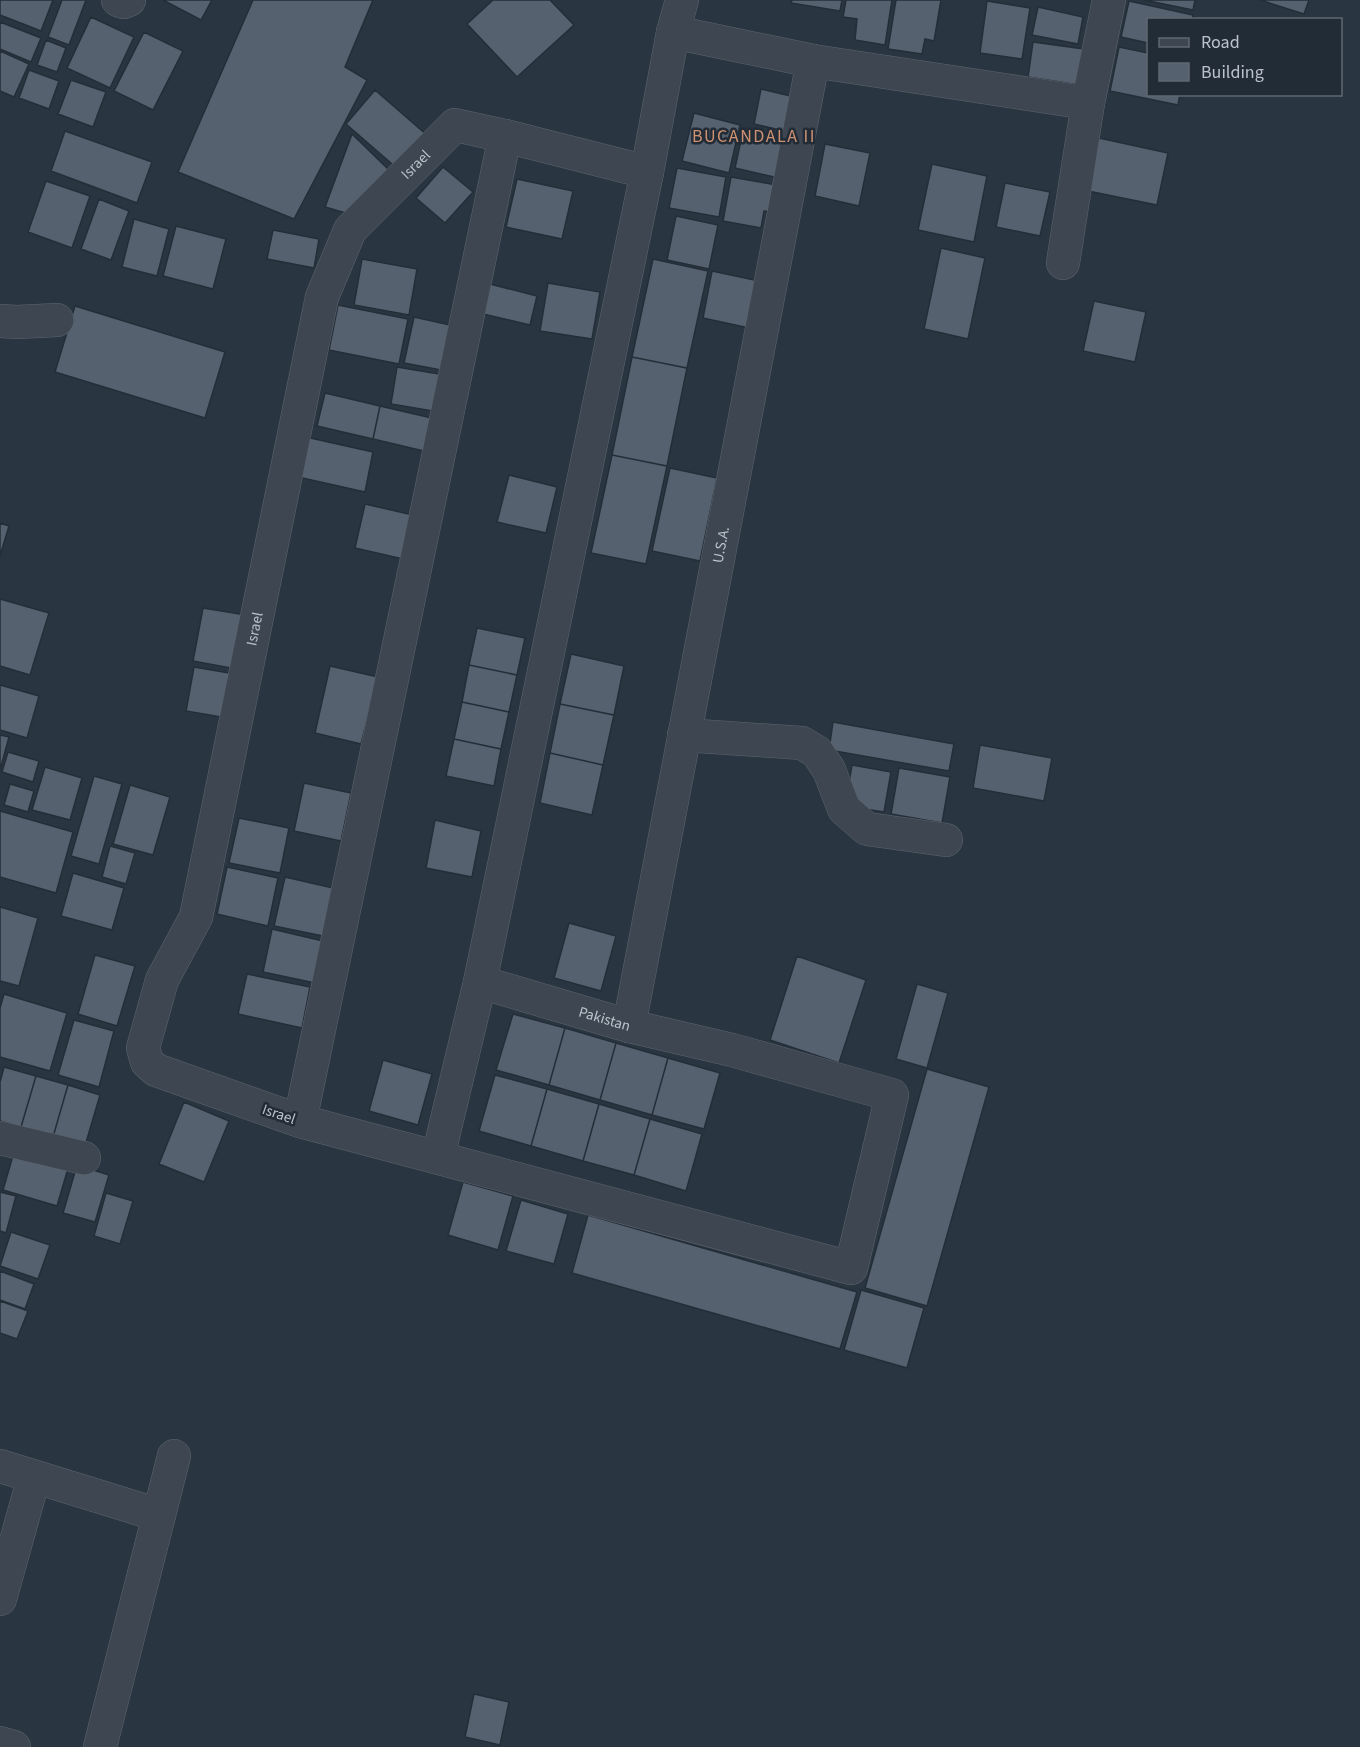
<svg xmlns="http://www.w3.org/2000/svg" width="1360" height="1747" font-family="'Source Sans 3',sans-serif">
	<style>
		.building { fill: #55616e; stroke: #242e39; stroke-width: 1.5 }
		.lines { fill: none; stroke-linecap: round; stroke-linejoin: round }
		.minor-casing { stroke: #5c656f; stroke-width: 34 }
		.minor { stroke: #3e4751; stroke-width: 33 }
		.labels { text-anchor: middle; stroke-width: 5; stroke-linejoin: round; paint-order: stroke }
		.street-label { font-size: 15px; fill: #bbc2cb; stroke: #222c37 }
		.quarter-label { font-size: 18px; letter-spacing: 1.5px; fill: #ce9272; stroke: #222c37 }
	</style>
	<rect width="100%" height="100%" fill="#293641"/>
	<path class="building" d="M0,0h53l-12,31 -41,-16z
		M62,0h24l-17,45 -21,-8z
		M163,0h49l-11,20z
		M253,0h120l-28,67 22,13 -73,139 -116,-47z
		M493,0h57l24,25 -57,52 -50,-53z
		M792,0h50l-2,11 -49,-8z
		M846,0h46l-7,45 -30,-5 2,-21 -14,-2z
		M896,0h45l-7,41 -9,-2 -3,15 -34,-5z
		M1144,0h51l-2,10z
		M1260,0h49l-5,14z
		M987,1l43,7 -8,51 -42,-6z
		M1129,1l64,14 -1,5h-44v23l-27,-6z
		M1038,7l45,10 -5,27 -46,-9z
		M91,17l43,20 -24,51 -43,-20z
		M0,22l41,16 -10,24 -31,-13z
		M144,32l39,19 -30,59 -39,-19z
		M46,40l20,8 -9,24 -20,-7z
		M1033,42l51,7 -5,36 -51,-8z
		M1119,47l29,6v41h32l-2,11 -68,-14z
		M0,51l29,13 -15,33 -14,-6z
		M29,70l30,11 -10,28 -30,-11z
		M71,80l35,12 -13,35 -35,-13z
		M761,89l38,9 -7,35 -38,-9z
		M375,90l53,46 -29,34 -53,-46z
		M694,113l46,12 -11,48 -47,-12z
		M65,131l87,31 -15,41 -86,-32z
		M743,131l48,12 -8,36 -48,-11z
		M352,134l36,35 -39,45 -24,-7z
		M1099,138l69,15 -11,52 -69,-14z
		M825,144l45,9 -11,53 -44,-10z
		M932,164l55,12 -13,66 -56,-12z
		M443,167l30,25 -28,31 -29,-25z
		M677,168l49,9 -7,40 -50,-9z
		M731,177l46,8 -4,27 -9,-1 -3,17 -38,-7z
		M517,179l56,12 -11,48 -56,-12z
		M46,181l44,15 -18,52 -44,-16z
		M1005,183l45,9 -10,44 -44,-9z
		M99,199l30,12 -18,49 -30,-11z
		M676,216l42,9 -9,44 -42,-9z
		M134,219l35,10 -12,47 -35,-9z
		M176,226l50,13 -13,50 -50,-13z
		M273,230l46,9 -5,29 -47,-9z
		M941,248l44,10 -17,81 -44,-10z
		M362,259l55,10 -8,46 -55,-10z
		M653,259l55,12 -21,97 -55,-11z
		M712,271l47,10 -10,47 -46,-10z
		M548,283l52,9 -8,47 -52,-8z
		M490,284l47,12 -7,29 -47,-11z
		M1094,301l52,11 -11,50 -52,-11z
		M338,305l70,14 -9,45 -70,-14z
		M75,306l150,46 -20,66 -150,-46z
		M414,317l36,8 -9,45 -37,-7z
		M632,357l55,11 -20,98 -55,-11z
		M397,367l42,7 -6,37 -42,-7z
		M325,393l55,13 -7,33 -56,-13z
		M380,406l56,13 -8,33 -55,-13z
		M306,437l67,15 -8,40 -67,-15z
		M612,455l55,11 -21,98 -55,-11z
		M670,468l47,10 -17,83 -48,-10z
		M509,475l48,12 -11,46 -49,-11z
		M365,504l48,11 -10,44 -48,-11z
		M0,523l9,3 -9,30z
		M0,599l49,14 -19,62 -30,-9z
		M203,608l43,7 -10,54 -43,-8z
		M477,628l48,10 -8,37 -48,-10z
		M571,654l53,12 -10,49 -54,-11z
		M469,665l48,10 -8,37 -47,-10z
		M330,666l48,11 -17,67 -46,-11z
		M194,667l41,7 -8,44 -41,-7z
		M0,685l39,11 -12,42 -27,-8z
		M462,702l47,10 -8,37 -47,-10z
		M560,704l54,11 -11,50 -53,-12z
		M833,722l121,22 -5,27 -120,-21z
		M0,735l9,2 -9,33z
		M454,739l47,10 -7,37 -48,-10z
		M980,745l72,13 -8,43 -71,-13z
		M8,752l31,9 -6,21 -31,-10z
		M550,753l53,12 -11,50 -52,-12z
		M852,765l39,7 -7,40 -39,-6z
		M45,767l37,11 -12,42 -38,-10z
		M899,768l51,9 -8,46 -51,-9z
		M94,776l28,8 -23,80 -28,-8z
		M304,783l47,10 -10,48 -47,-10z
		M10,784l24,7 -6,21 -24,-7z
		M130,785l40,12 -17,58 -40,-11z
		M0,811l73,21 -17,61 -56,-16z
		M239,818l50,10 -9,45 -51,-10z
		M435,820l46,11 -9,46 -46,-9z
		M110,846l25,7 -9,31 -24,-7z
		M227,867l51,11 -10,48 -51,-12z
		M73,873l51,15 -12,42 -51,-14z
		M285,877l48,11 -10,48 -49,-10z
		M0,907l38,11 -19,68 -19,-5z
		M569,923l47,13 -15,55 -47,-13z
		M272,929l51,12 -8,42 -52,-11z
		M95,955l40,11 -18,60 -39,-12z
		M797,956l69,24 -27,83 -69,-23z
		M247,974l63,13 -8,41 -64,-14z
		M917,984l31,9 -21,75 -31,-9z
		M4,994l63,19 -17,58 -50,-14v-49z
		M513,1014l52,14 -16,57 -53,-15z
		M74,1020l40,11 -15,56 -41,-12z
		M565,1028l51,15 -16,57 -51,-15z
		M616,1043l52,15 -16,57 -52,-15z
		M668,1058l52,15 -16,56 -52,-14z
		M383,1060l49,14 -14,51 -49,-14z
		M4,1067l32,9 -15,51 -21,-6v-39z
		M927,1069l62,18 -62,219 -62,-18z
		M495,1075l52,14 -16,57 -52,-15z
		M36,1076l32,9 -15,52 -32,-10z
		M68,1085l32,10 -15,51 -32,-9z
		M547,1089l52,15 -16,57 -52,-15z
		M184,1102l45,19 -25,61 -45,-18z
		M599,1104l51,15 -16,56 -51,-14z
		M650,1119l52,15 -16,57 -52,-16z
		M14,1152l55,13 -12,41 -54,-16z
		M77,1165l32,10 -14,47 -32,-9z
		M463,1182l50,14 -15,54 -50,-15z
		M0,1192l16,4 -10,37 -6,-2z
		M106,1193l27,8 -13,43 -26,-8z
		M521,1200l47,14 -14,50 -48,-13z
		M588,1215l269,77 -17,57 -268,-76z
		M11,1232l39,13 -12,34 -38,-13z
		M0,1271l34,13 -9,25 -25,-9z
		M861,1290l63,18 -17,60 -63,-18z
		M0,1301l28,10 -11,28 -17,-6z
		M474,1694l35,8 -9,43 -35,-8z"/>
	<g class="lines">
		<g class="minor-casing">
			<g id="minor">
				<path d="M118,0l6,2 5,-2"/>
				<path d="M673,32l140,29 275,42"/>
				<path d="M1063,263l25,-160 21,-103"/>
				<path d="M0,321l17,1 40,-2"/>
				<path d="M684,735l118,8 15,9 12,18 15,39 23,20 79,11"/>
				<path id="s1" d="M480,982l149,44 103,24 160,45 -41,173 -551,-147 -144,-51 -9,-8 -4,-14 19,-68 34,-63 126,-620 28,-67 105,-105 50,11 142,36"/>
				<path id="s2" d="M629,1026l184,-965"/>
				<path d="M300,1121l205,-985"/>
				<path d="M0,1138l84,20"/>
				<path d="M438,1157l42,-175 167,-810 26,-140 9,-32"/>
				<path d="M0,1466l159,49"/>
				<path d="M0,1599l34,-122"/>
				<path d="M0,1743l14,4"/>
				<path d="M100,1747l74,-291"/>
			</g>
		</g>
		<use href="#minor" class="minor"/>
	</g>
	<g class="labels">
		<g class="street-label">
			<text dy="5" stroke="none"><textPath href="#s1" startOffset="2295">Israel</textPath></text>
			<text dy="5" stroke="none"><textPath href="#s2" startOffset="490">U.S.A.</textPath></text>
			<text dy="5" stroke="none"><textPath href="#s1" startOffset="1791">Israel</textPath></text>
			<text dy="5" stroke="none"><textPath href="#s1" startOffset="130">Pakistan</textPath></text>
			<text transform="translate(279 1114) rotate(19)" y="5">Israel</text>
		</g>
		<g class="quarter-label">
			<text x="754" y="142">BUCANDALA II</text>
		</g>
	</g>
	<rect x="1147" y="18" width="195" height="78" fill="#222c37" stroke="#5f6872" stroke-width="1.5"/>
	<rect x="1159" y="38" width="30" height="9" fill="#3e4751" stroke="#5f6872" stroke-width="1.5"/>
	<text x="1201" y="48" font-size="18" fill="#bbc2cb">Road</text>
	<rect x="1159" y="63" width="30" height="18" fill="#55616e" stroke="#5f6872" stroke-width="1.5"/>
	<text x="1201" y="78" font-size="18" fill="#bbc2cb">Building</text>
</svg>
